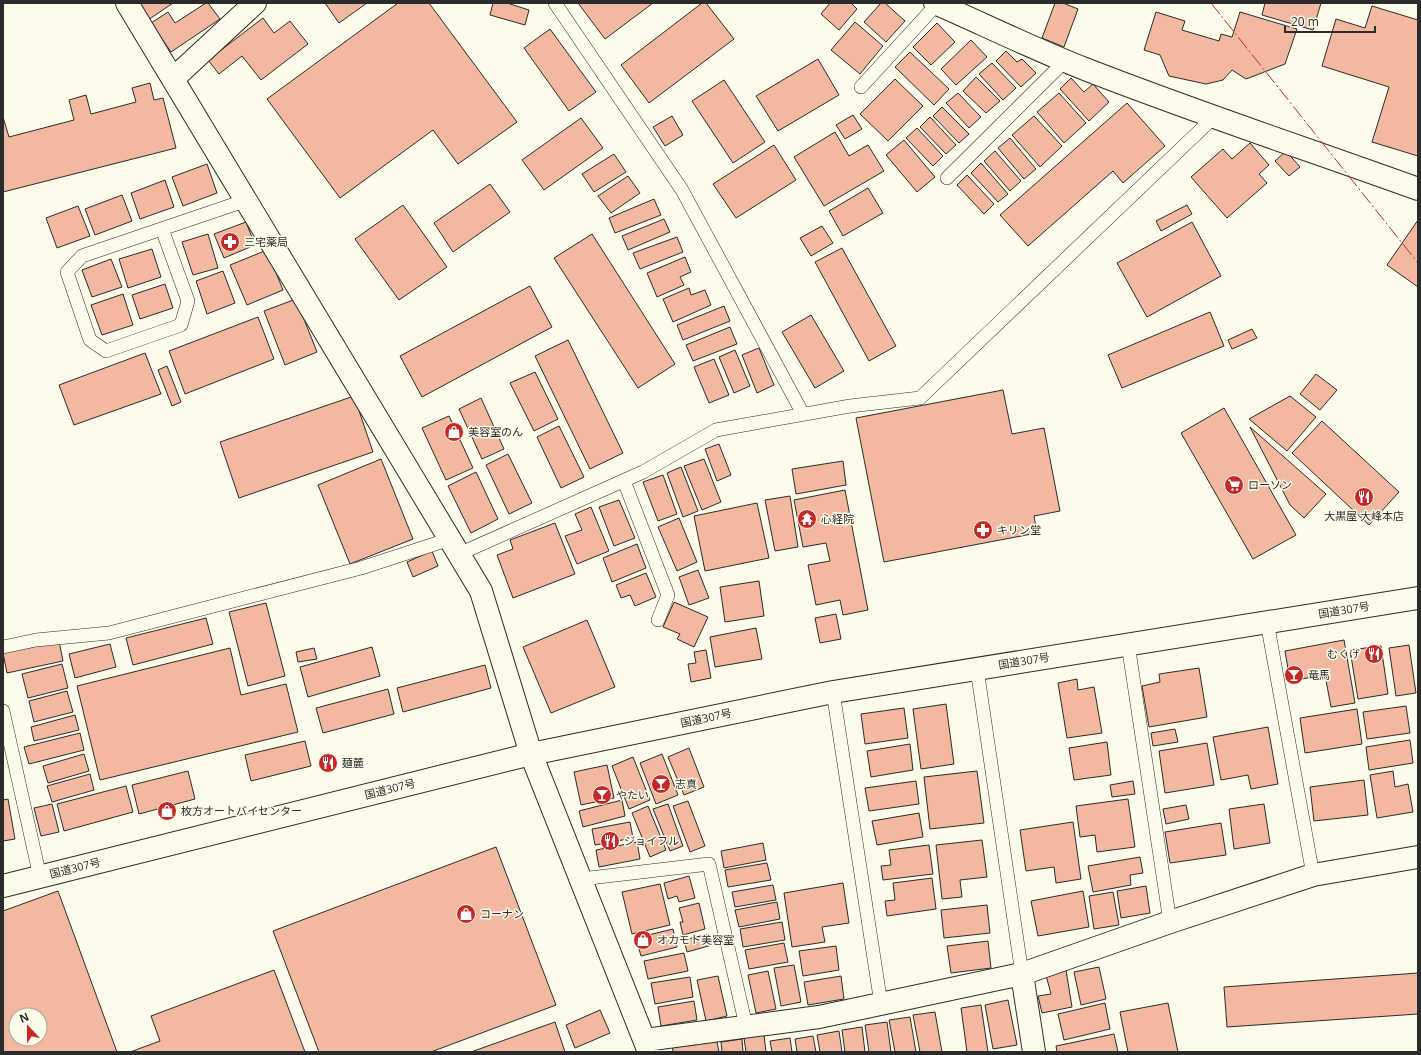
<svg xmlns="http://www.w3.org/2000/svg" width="1421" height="1055" font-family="'Open Sans','Noto Sans JP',sans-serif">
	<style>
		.building { fill: #f2b8a0; stroke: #2b2b2b; fill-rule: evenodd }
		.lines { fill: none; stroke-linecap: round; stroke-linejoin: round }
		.service-casing { stroke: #2b2b2b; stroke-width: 14 }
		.minor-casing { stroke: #2b2b2b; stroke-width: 24 }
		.trunk-casing { stroke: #2b2b2b; stroke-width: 24 }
		.service { stroke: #fdfbea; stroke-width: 13 }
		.minor { stroke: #fdfbea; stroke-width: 22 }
		.trunk { stroke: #fdfbea; stroke-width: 22 }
		.power { stroke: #c62828; stroke-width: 1; stroke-dasharray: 14 3 2 3; stroke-linecap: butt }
		.labels { text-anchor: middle; stroke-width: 3; stroke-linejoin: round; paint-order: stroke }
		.poi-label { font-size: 11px; fill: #2b2b2b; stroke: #fdfbea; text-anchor: start }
		.street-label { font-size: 11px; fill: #2b2b2b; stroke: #fdfbea }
	</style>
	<rect width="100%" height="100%" fill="#fdfbea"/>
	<path class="building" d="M137,3h36l-25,17z
		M206,3h2l12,16 -49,33 -20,-29 17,-11 7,11z
		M325,3h42l-28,20z
		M398,3h31l88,119 -59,42 -25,-34 -93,68 -73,-99z
		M493,3h14l22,7 -4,15 -35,-10z
		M578,3h75l-48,36z
		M702,3h4l28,36 -85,64 -28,-38z
		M830,3h21l6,6 -18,21 -18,-16z
		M881,3h4l20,18 -19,21 -22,-20z
		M1055,3h8l15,6 -14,38 -22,-9z
		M1265,3h56l-8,27 -51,-15z
		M1372,6l46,14v136l-46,-14 17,-55 -67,-21 14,-47 29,9z
		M1156,12l29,9 -3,9 37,11 2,-7 11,3 8,-25 57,17 -12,35 -39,15 -14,-9 -9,10 -17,4 -37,-8 -9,-21 -16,-5z
		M263,18l11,15 16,-12 18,23 -47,36 -19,-24 -23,18 -11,-14z
		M855,22l28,24 -23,28 -29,-24z
		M937,23l18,19 -24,23 -18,-18z
		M550,29l46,63 -27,19 -45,-63z
		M971,40l16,17 -31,28 -15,-16z
		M1006,51l11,11 5,-3 14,14 -15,14 -25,-26z
		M910,52l39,37 -15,16 -39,-38z
		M818,59l21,36 -61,36 -22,-35z
		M992,63l24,25 -13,12 -24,-26z
		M976,77l24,24 -14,12 -23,-22z
		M1071,78l13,14 9,-8 16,18 -20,19 -29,-32z
		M895,79l28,27 -35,35 -28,-27z
		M724,80l41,62 -32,21 -41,-62z
		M150,83l4,17 9,-2 13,50 -173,44v-75l6,20 65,-17 -5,-20 17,-5 5,19 45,-12 -4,-14z
		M958,93l23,24 -12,11 -23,-25z
		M1059,93l27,30 -22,20 -27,-31z
		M1127,103l38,43 -42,37 -10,-12 -85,75 -28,-31z
		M942,107l27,27 -10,9 -26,-27z
		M853,115l9,14 -17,10 -9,-14z
		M672,116l11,19 -18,11 -12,-19z
		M1034,116l28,30 -22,21 -28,-32z
		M930,117l26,28 -10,9 -26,-27z
		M581,118l22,30 -59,42 -22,-30z
		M917,128l26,28 -10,10 -27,-28z
		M835,132l14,24 19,-11 16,26 -60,35 -30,-49z
		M1010,138l26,31 -12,10 -26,-31z
		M904,140l31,37 -18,15 -31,-37z
		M1250,143l19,22 -10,9 8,9 -40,35 -36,-41 32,-28 9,10z
		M774,145l22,35 -60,38 -23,-34z
		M995,151l26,30 -11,10 -26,-30z
		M1286,151l14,16 -11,9 -14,-15z
		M614,154l12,18 -32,20 -12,-18z
		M981,163l27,31 -10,8 -27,-29z
		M207,164l10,29 -34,13 -11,-29z
		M967,175l27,29 -10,10 -27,-29z
		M628,176l12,17 -29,20 -13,-17z
		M165,180l9,27 -34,12 -9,-26z
		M490,184l20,28 -57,40 -19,-29z
		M868,188l15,25 -40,23 -14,-25z
		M122,195l10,26 -37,14 -10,-26z
		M654,199l7,16 -46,18 -6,-15z
		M403,205l44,62 -48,33 -44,-61z
		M1187,205l5,9 -31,17 -5,-10z
		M78,206l12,30 -33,12 -11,-30z
		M664,219l6,13 -42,18 -6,-14z
		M1418,220v67l-31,-22z
		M246,222l9,23 -31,13 -10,-24z
		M1192,222l29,54 -74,41 -30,-54z
		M822,226l11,17 -22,13 -11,-18z
		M208,234l10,34 -25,7 -11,-33z
		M592,234l83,130 -37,24 -84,-130z
		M677,237l6,15 -43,17 -7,-16z
		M842,248l54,98 -27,15 -54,-99z
		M152,249l9,28 -33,11 -9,-29z
		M267,250l16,40 -36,15 -17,-40z
		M685,257l6,15 -11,5 4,8 -27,12 -10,-24z
		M111,259l11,28 -30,10 -10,-27z
		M223,271l12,32 -28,11 -11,-33z
		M165,284l8,24 -33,11 -8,-24z
		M530,286l22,41 -130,70 -22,-41z
		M689,288l2,7 14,-5 6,15 -38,17 -10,-23z
		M123,294l10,31 -31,10 -11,-30z
		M296,299l21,53 -32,13 -21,-54z
		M724,306l6,15 -47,19 -6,-15z
		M1210,312l14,34 -102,42 -14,-33z
		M811,315l33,56 -29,17 -33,-56z
		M258,317l16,42 -89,35 -16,-43z
		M730,327l7,17 -44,17 -7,-16z
		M1252,329l5,9 -25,11 -4,-9z
		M568,340l55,113 -33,16 -55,-113z
		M759,348l15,37 -17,8 -15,-38z
		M735,350l15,36 -16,7 -15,-36z
		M145,353l16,41 -87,31 -15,-40z
		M714,359l15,36 -20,8 -15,-36z
		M167,366l14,36 -9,4 -14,-36z
		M535,372l23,47 -24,12 -24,-48z
		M1316,374l21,16 -17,20 -20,-16z
		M1003,390l9,44 32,-6 16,83 -26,5 3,17 -153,29 -28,-144z
		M354,396l19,56 -134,46 -19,-56z
		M1290,396l26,21 -29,34 -38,-32z
		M481,398l23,51 -22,10 -23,-50z
		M1224,408l72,127 -43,24 -72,-126z
		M449,416l24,52 -27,12 -24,-52z
		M1322,421l77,71 -30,33 -77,-72z
		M559,426l25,51 -23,11 -24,-51z
		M1250,427l76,67 -22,24 -14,-13z
		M719,444l12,31 -14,6 -12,-32z
		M508,454l24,49 -23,11 -23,-49z
		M381,459l32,80 -63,25 -32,-79z
		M704,459l17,43 -19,8 -18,-44z
		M843,461l3,24 -50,9 -4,-25z
		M681,467l17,44 -15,6 -16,-44z
		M476,472l22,47 -27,14 -23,-47z
		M663,475l14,39 -19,7 -15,-39z
		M845,490l23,120 -25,5 -3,-15 -24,5 -8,-40 22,-4 -4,-18 -23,4 -9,-47z
		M790,496l8,51 -23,4 -10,-51z
		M619,500l16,38 -21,8 -15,-39z
		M757,503l12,55 -64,13 -11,-55z
		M591,507l18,44 -32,13 -12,-28 17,-6 -7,-16z
		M679,518l18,44 -20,9 -19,-44z
		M555,523l20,51 -62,24 -16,-43 16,-6 -3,-9z
		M637,544l9,24 -34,14 -9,-24z
		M432,551l6,15 -25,11 -6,-15z
		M698,570l11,28 -20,7 -10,-28z
		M646,573l10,24 -21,9 -5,-11 -9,3 -5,-13z
		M759,581l5,35 -39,6 -5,-35z
		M674,602l34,15 -14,30 -17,-8 3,-5 -17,-7z
		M266,603l19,73 -37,10 -19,-74z
		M836,614l5,25 -21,4 -5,-25z
		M206,618l7,26 -80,21 -7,-27z
		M587,620l28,67 -64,26 -28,-66z
		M756,628l6,31 -47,8 -5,-30z
		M1344,640l11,63 -24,4 -6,-32 -35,6 -5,-30z
		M59,641l4,20 -56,12 -4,-20z
		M110,644l6,23 -41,11 -6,-24z
		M1409,645l7,48 -20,3 -7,-48z
		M1381,646l7,48 -30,5 -8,-49z
		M372,647l8,29 -72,21 -8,-30z
		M230,648l11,47 45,-11 12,48 -198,48 -23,-94z
		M314,648l3,11 -19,3 -2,-10z
		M706,650l5,28 -20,4 -3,-18 8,-1 -2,-11z
		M62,664l6,24 -40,10 -6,-24z
		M485,665l6,23 -88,24 -6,-24z
		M1199,668l8,49 -58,10 -7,-41 18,-4 -1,-8z
		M1077,679l1,11 16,-3 8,46 -35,5 -9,-55z
		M388,689l6,25 -71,19 -7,-25z
		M67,691l6,21 -39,10 -5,-21z
		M946,704l8,60 -33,5 -8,-60z
		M1406,706l4,27 -43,6 -4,-27z
		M904,708l4,30 -43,6 -4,-30z
		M1357,709l5,35 -57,9 -5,-35z
		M75,715l4,15 -45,11 -3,-14z
		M1268,727l10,57 -27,5 -3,-14 -27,5 -8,-43z
		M1175,729l3,13 -25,4 -2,-13z
		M80,733l4,17 -55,14 -5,-17z
		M1410,740l3,23 -44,7 -3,-23z
		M305,741l6,25 -60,15 -6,-26z
		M1107,742l4,33 -37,5 -5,-32z
		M1207,743l7,42 -49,8 -6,-42z
		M910,744l3,26 -42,7 -4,-26z
		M689,748l15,39 -20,8 -16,-38z
		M84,754l5,17 -41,12 -5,-17z
		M662,754l16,41 -22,9 -16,-41z
		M633,757l17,43 -21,9 -17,-43z
		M607,765l7,33 -33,7 -7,-33z
		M188,771l7,28 -56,15 -7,-29z
		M977,771l7,52 -54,6 -6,-52z
		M1393,771l2,16 13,-3 5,28 -36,6 -7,-43z
		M90,774l4,16 -42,12 -5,-16z
		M1364,780l4,35 -54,6 -4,-34z
		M916,781l3,23 -50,7 -4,-23z
		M1133,781l2,13 -23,3 -2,-12z
		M126,786l7,26 -69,19 -7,-27z
		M8,799l7,40 -12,2v-41z
		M1128,799l7,48 -38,5 -2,-17 -15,2 -4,-31z
		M622,800l3,16 -42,11 -4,-16z
		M688,801l17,45 -15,6 -17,-46z
		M52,804l7,28 -18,4 -7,-28z
		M668,804l15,42 -13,5 -17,-42z
		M1264,804l6,39 -36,6 -5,-40z
		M1186,805l3,14 -23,5 -3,-15z
		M648,806l18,44 -16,7 -18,-44z
		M919,813l4,24 -46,8 -5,-24z
		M630,822l3,16 -38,7 -3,-16z
		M1073,822l8,57 -25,4 -2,-16 -28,4 -6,-41z
		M1221,823l5,32 -56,8 -5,-31z
		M982,840l5,37 -27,3 2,17 -20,2 -6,-54z
		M637,842l3,17 -41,8 -3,-17z
		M763,843l3,17 -42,8 -3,-17z
		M929,845l4,29 -50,6 -2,-14 10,-1 -2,-15z
		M496,847l60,158 -125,47h-112l-46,-121z
		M1140,857l3,16 -13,2 1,10 -38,7 -5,-26z
		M767,863l4,17 -43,7 -3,-17z
		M689,876l6,22 -16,4 -2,-6 -9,3 -4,-16z
		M932,878l4,31 -49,7 -2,-15 10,-1 -2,-17z
		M843,883l6,40 -27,4 3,15 -33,5 -8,-54z
		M660,884l10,41 -38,9 -10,-42z
		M773,885l3,15 -41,7 -3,-15z
		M1146,886l4,27 -29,5 -4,-27z
		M58,891l59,161h-114v-141zM16,1015h24v24h-24z
		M1083,891l6,36 -51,9 -7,-35z
		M1113,892l6,33 -25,4 -5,-33z
		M777,902l3,17 -41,8 -4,-17z
		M699,903l6,26 -22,6 -3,-13h3l-4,-14z
		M987,905l3,28 -46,5 -3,-28z
		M782,922l3,18 -42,7 -3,-18z
		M673,929l4,18 -36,9 -5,-18z
		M709,934l3,11 -25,7 -3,-12z
		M988,941l3,27 -40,5 -4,-27z
		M784,943l4,19 -39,7 -4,-19z
		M836,946l3,24 -36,6 -4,-25z
		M684,953l4,18 -40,8 -4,-18z
		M794,965l7,37 -20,4 -7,-38z
		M1099,967l7,32 -25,6 -7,-33z
		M274,970l31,82h-175l30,-11 -9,-25z
		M1066,970l6,37 -30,6 -4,-17 13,-2 -5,-19z
		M768,971l8,38 -20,4 -8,-38z
		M1418,973v41l-191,13 -3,-40z
		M718,976l9,40 -21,5 -9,-41z
		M841,976l3,23 -36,6 -4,-23z
		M690,977l3,20 -38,7 -4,-21z
		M1008,1000l9,45 -24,4 -8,-44z
		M694,1001l3,19 -36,6 -3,-19z
		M1105,1003l5,26 -46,11 -6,-26z
		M1168,1003l10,49h-50l-8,-40z
		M981,1005l7,47h-21l-6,-44z
		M600,1010l10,23 -35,15 -9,-23z
		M935,1012l7,40h-22l-7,-37z
		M910,1017l6,35h-21l-6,-32z
		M555,1022l10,30h-94z
		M887,1022l4,30h-22l-4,-27z
		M862,1027l3,25h-20l-3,-22z
		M839,1031l3,21h-22l-3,-17z
		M1114,1034l4,18h-61l-1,-6z
		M764,1035l2,17h-20l-2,-14z
		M813,1036l3,16h-19l-2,-13z
		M716,1037l3,15h-46l-1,-8z
		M790,1038l2,14h-20l-2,-11z
		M742,1039l1,13h-21l-1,-10z"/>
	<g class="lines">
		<g class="service-casing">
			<path id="service" d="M555,3l127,187 121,224
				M861,87l76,-83
				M947,178l118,-117
				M162,229l26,72 -7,24 -75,26 -16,-11 -23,-68 15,-16 165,-56
				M624,481l44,114 -10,25
				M459,554l184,-82 73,-42 134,-24 70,-8 293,-280
				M1267,622l46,253
				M1128,644l42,278
				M3,647l33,-7 73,-7 252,-65 89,-29
				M977,669l45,305
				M833,692l48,312
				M3,711l37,166
				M581,879l128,-15 37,162"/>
		</g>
		<g class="minor-casing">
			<path id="minor" d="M127,3l354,588 50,163 118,298
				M935,3c50,22 99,46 150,66 110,43 222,80 333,120
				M174,78l81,-75
				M1022,974l12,78
				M645,1040l174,-23 203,-43 148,-52 143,-47 105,-18"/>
		</g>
		<g class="trunk-casing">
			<path id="trunk" d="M3,886l528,-132 302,-62 585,-94"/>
		</g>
		<use href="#service" class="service"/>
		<use href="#minor" class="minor"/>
		<use href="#trunk" class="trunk"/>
		<path class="power" d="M1211,3l207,260"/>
	</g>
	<defs>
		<g id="pharmacy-disc" transform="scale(1)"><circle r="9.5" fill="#c62828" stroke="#fdfbea"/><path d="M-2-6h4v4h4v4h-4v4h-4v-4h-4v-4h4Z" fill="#fff"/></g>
		<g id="shop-disc" transform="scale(1)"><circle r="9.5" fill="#c62828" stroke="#fdfbea"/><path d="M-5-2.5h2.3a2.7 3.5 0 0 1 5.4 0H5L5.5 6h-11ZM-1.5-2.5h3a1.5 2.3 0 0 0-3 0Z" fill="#fff"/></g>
		<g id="supermarket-disc" transform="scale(1)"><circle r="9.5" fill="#c62828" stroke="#fdfbea"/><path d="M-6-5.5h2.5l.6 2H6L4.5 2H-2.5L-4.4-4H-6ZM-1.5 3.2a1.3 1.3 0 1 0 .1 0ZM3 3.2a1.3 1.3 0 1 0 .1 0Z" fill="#fff"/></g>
		<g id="restaurant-disc" transform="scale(1)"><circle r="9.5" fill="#c62828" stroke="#fdfbea"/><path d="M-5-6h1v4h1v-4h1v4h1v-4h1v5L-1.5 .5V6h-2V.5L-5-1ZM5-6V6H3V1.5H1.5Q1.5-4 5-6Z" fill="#fff"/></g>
		<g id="temple-disc" transform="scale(1)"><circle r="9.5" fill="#c62828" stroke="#fdfbea"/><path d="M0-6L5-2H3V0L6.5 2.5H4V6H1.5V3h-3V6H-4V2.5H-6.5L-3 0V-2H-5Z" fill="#fff"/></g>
		<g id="bar-disc" transform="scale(1)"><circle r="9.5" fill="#c62828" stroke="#fdfbea"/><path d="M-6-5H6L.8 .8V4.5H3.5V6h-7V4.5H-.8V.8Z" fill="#fff"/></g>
	</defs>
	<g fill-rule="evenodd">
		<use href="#pharmacy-disc" x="230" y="242"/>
		<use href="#shop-disc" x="454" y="432"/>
		<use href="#supermarket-disc" x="1234" y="485"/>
		<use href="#restaurant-disc" x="1364" y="497"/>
		<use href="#temple-disc" x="807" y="519"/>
		<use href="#pharmacy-disc" x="983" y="530"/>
		<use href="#restaurant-disc" x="1374" y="654"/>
		<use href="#bar-disc" x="1294" y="675"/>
		<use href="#restaurant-disc" x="328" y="763"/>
		<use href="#bar-disc" x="661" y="784"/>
		<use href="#bar-disc" x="602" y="795"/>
		<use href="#shop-disc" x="167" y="811"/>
		<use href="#restaurant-disc" x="610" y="841"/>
		<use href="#shop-disc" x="466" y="914"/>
		<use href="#shop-disc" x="643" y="940"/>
	</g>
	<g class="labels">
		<g class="poi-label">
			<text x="244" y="246">三宅薬局</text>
			<text x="468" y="436">美容室のん</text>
			<text x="1248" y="489">ローソン</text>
			<text x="1364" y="520" text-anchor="middle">大黒屋 大峰本店</text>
			<text x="821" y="523">心経院</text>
			<text x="997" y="534">キリン堂</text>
			<text x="1360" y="658" text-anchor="end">むくげ</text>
			<text x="1308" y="679">竜馬</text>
			<text x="342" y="767">麺麓</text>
			<text x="675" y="788">志真</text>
			<text x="616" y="799">やたい</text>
			<text x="181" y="815">枚方オートバイセンター</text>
			<text x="624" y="845">ジョイフル</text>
			<text x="480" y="918">コーナン</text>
			<text x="657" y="944">オカモト美容室</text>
		</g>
		<g class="street-label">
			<text transform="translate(1344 610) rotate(-9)" y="4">国道307号</text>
			<text transform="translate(1024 661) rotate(-9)" y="4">国道307号</text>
			<text transform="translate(706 718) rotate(-12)" y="4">国道307号</text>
			<text transform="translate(390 789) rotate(-14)" y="4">国道307号</text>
			<text transform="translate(75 868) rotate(-14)" y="4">国道307号</text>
		</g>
	</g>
	<rect width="1421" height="1055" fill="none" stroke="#2b2b2b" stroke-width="8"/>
	<g transform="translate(28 1027) rotate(338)"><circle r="19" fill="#fdfbea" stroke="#a9a89e"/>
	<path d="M0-3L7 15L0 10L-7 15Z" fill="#c62828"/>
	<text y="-6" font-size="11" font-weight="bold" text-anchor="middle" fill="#2b2b2b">N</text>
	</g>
	<path d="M1285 26v6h90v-6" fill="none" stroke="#2b2b2b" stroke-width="2"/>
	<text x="1291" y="26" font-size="12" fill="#2b2b2b" stroke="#fdfbea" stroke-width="3" paint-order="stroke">20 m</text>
</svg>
